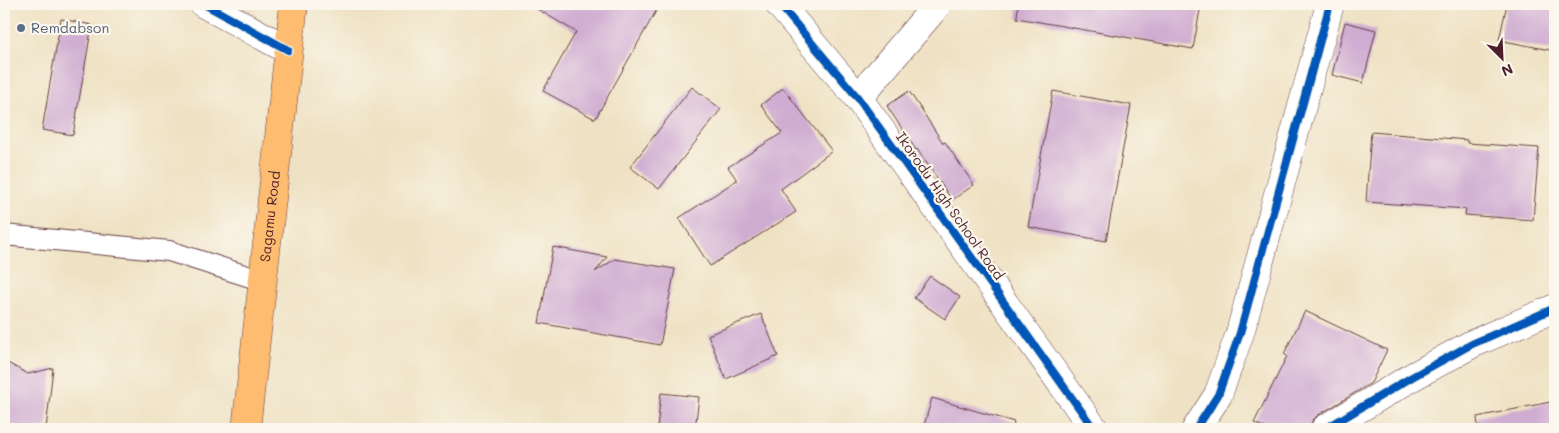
<svg xmlns="http://www.w3.org/2000/svg" width="1559" height="433" font-family="Mali,sans-serif">
	<style>
		.building { fill: #cfacd1 }
		.lines { fill: none; stroke-linecap: round; stroke-linejoin: round }
		.lane-casing { stroke: #633c42; stroke-width: 22 }
		.street-casing { stroke: #633c42; stroke-width: 29 }
		.highway-casing { stroke: #633c42; stroke-width: 29 }
		.lane { stroke: #fff; stroke-width: 20 }
		.street { stroke: #fff; stroke-width: 28 }
		.highway { stroke: #fdbc6f; stroke-width: 28 }
		.cycleway-casing { stroke: #fbf7ec; stroke-width: 11 }
		.cycleway { stroke: #0057b8; stroke-width: 8 }
		.service-dot { fill: #5c6f8a; stroke: #fbf7ec; stroke-width: 2 }
		.labels { text-anchor: middle; stroke-width: 4.5; stroke-linejoin: round; paint-order: stroke }
		.service-label { font-size: 14px; fill: #4e5e75; stroke: #fbf7ec; text-anchor: start }
		.street-label { font-size: 14px; fill: #4a1f2b; stroke: #fbf7ec }
	</style>
	<rect width="100%" height="100%" fill="#fbf7ec"/>
	<filter id="ink" filterUnits="userSpaceOnUse"><feTurbulence type="fractalNoise" baseFrequency=".02" numOctaves="2"/><feDisplacementMap in="SourceGraphic" scale="10" xChannelSelector="R" yChannelSelector="G"/><feConvolveMatrix kernelMatrix="1 2 1 2 8 2 1 2 1" color-interpolation-filters="sRGB"/></filter>
	<filter id="wash" filterUnits="userSpaceOnUse"><feTurbulence type="fractalNoise" baseFrequency=".0096" numOctaves="4" result="noise"/><feDisplacementMap in="SourceGraphic" scale="20" xChannelSelector="R" yChannelSelector="G"/><feGaussianBlur stdDeviation="1.12" result="paint"/><feColorMatrix in="noise" values="0 0 0 0 0 0 0 0 0 0 0 0 0 0 0 0 0 1.4 0 .05"/><feComposite in="paint" operator="in"/></filter>
	<g filter="url(#wash)">
		<rect width="100%" height="100%" fill="#efe2c4"/>
		<g id="blocks">
			<path class="building" d="M529,4h131l-65,115 -52,-28 33,-59z
				M1018,4h183l-8,45 -176,-31z
				M1507,4h48v47l-56,-11z
				M61,19l31,6 -19,110 -31,-5z
				M1345,22l31,8 -13,53 -31,-8z
				M692,87l29,22 -62,80 -29,-22z
				M783,88l49,63 -51,38 15,23 -86,54 -31,-48 58,-38 -9,-13 54,-34 -21,-28z
				M909,91l34,52 2,-1 29,43 -22,15 -35,-51 -1,1 -29,-44z
				M1053,91l78,14 -25,136 -78,-14z
				M1371,132l96,8v3l72,5 -6,72 -68,-5 1,-6 -100,-7z
				M553,247l54,10 -12,15 20,-13 60,10 -15,76 -121,-22z
				M930,276l30,21 -15,22 -31,-21z
				M1305,311l82,39 -16,33 -54,33 -5,5 -2,7 -2,1h-40l-14,-6 33,-67 -3,-2z
				M761,314l17,42 -52,23 -18,-44z
				M4,361l24,13 25,-6 -7,61h-42z
				M661,393l38,4 -4,32h-38z
				M932,398l82,24 -1,7h-90z
				M1555,401v28h-77l-1,-12z"/>
		</g>
	</g>
	<g filter="url(#ink)">
		<use href="#blocks" fill-opacity="0" stroke="#633c42" stroke-width="1"/>
		<g class="lines">
			<g class="lane-casing">
				<path id="lane" d="M4,235l165,16 94,30"/>
			</g>
			<g class="street-casing">
				<path id="street" d="M204,4l84,46
					M779,4l79,94 236,331
					M858,98l80,-94
					M1196,429l22,-34 22,-62 90,-329
					M1325,429l87,-52 60,-33 83,-36"/>
			</g>
			<g class="highway-casing">
				<g id="highway">
					<path id="s1" d="M246,429l48,-425"/>
				</g>
			</g>
			<use href="#lane" class="lane"/>
			<use href="#street" class="street"/>
			<use href="#highway" class="highway"/>
			<g class="cycleway-casing">
				<path id="cycleway" d="M204,4l84,46
					M779,4l79,94 236,331
					M1196,429l22,-34 22,-62 90,-329
					M1325,429l87,-52 60,-33 83,-36"/>
			</g>
			<use href="#cycleway" class="cycleway"/>
		</g>
	</g>
	<circle class="service-dot" cx="21" cy="28" r="5"/>
	<g class="labels">
		<g class="service-label">
			<text x="31" y="33">Remdabson</text>
		</g>
		<g class="street-label">
			<text transform="translate(950 206) rotate(55)" y="5">Ikorodu High School Road</text>
			<text dy="5" stroke="none"><textPath href="#s1" startOffset="214">Sagamu Road</textPath></text>
		</g>
	</g>
	<rect width="1559" height="433" fill="none" stroke="#fbf7ec" stroke-width="20"/>
	<g transform="translate(1502 58) rotate(156)" stroke="#fbf7ec" stroke-width="4" paint-order="stroke">
	<path d="M0-4L9 19L0 12L-9 19Z" fill="#4a1f2b"/>
	<text y="-8" font-size="14" font-weight="bold" text-anchor="middle" fill="#4a1f2b">N</text>
	</g>
</svg>
